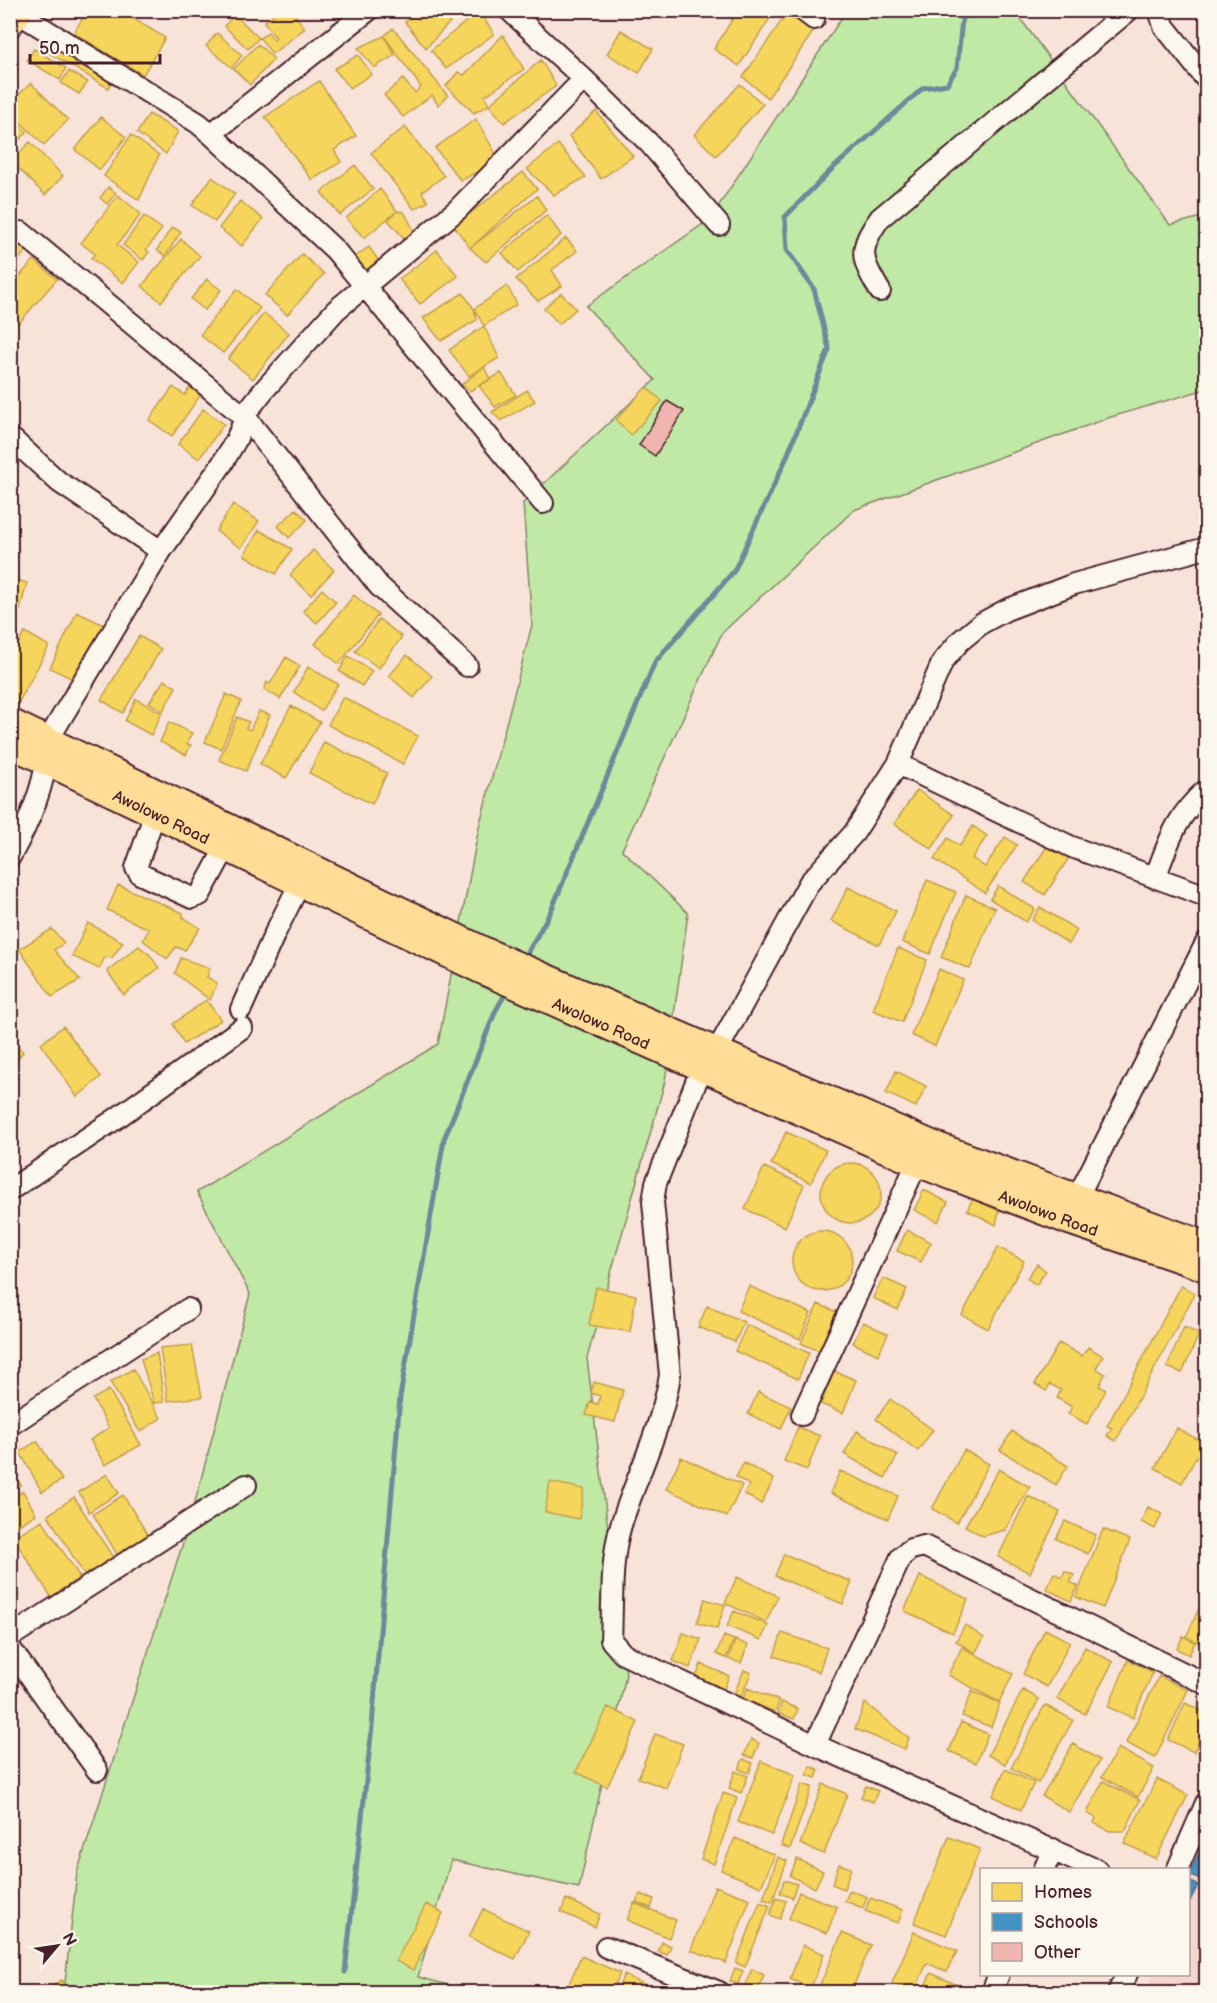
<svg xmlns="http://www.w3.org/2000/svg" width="1217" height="2003" font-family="'Balsamiq Sans',sans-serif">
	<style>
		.built { fill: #f6d5cc }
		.green { fill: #c0e9a5; stroke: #858468; stroke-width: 1.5 }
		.homes { fill: #f6d55c; stroke: #c29e4d; stroke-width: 1.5 }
		.schools { fill: #4393c3; stroke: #457095; stroke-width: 1.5 }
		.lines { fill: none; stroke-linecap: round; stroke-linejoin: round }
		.stream { stroke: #6e889c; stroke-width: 5 }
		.building { fill: #f0b5ae; stroke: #4a1f2b; stroke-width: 1.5 }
		.minor-casing { stroke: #4a1f2b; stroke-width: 24 }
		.major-casing { stroke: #4a1f2b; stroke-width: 30 }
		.minor { stroke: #fbf7ec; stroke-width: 20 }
		.major { stroke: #ffdd96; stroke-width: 26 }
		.labels { text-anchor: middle; stroke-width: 6; stroke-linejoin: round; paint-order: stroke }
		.street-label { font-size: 16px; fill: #4a1f2b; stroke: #fbf7ec }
	</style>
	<rect width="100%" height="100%" fill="#f8e3d9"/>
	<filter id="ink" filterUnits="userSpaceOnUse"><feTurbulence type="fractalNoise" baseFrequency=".0167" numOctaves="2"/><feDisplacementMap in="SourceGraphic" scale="12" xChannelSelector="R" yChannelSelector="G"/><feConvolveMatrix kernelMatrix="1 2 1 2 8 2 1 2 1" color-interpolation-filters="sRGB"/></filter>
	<g filter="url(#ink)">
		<path class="built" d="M1206,1847v145h-61l8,-17 35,-1 1,-85z"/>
		<path class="green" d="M846,11h169l155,214 36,-9v173l-95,28 -257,93 -132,123 -100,217 66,63 -23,168 -78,277 39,317 -47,213 -128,-28 -33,117 57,15h-411l13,-119 113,-352 60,-227 -53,-102 241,-148 41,-217 53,-202 -9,-122 132,-123 -69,-74 124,-87z"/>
		<path class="homes" d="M87,10h33l45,28 -22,37 -69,-42z
			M279,10h12l14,18 -33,26 -12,-16 8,-6 6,8 2,-2 -12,-16z
			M417,10h44l-35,38 -21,-26z
			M738,10h27l7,5 -33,51 -25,-17z
			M1199,10h7v10z
			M479,11l15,23 -48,35 -15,-19z
			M787,13l26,19 -45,66 -25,-21z
			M235,15l24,23 -11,11 -24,-23z
			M393,28l55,68 -10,9 -6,-10 -29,22 -19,-22 19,-16 12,14 6,-6 -37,-51z
			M621,30l32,19 -14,24 -32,-19z
			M217,33l25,22 -10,13 -26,-22z
			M503,35l21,34 -39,27 4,9 -15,8 -28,-27 12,-14 6,3z
			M384,36l11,19 -21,13 -16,-20z
			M47,44l65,37 -4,7 -64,-38z
			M258,44l16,15 -24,26 -16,-16z
			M34,49l32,19 -6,12 -33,-20z
			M358,55l14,19 -22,14 -16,-19z
			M541,60l15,26 -52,37 -15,-18z
			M69,71l19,11 -9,12 -18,-11z
			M319,81l37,55 -22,14 7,12 -29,18 -47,-63z
			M31,83l37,37 -24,25 -34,-33v-9z
			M740,84l23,20 -47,52 -22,-21z
			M596,111l37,45 -32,23 -32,-43z
			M149,114l29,17 -12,23 -29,-21z
			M10,116l17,16 -17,18z
			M101,117l25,20 -26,33 -25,-20z
			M476,119l24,42 -20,19 -4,-8 -15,9 -26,-33z
			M405,127l39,49 -22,16 6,10 -14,7 -43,-56z
			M131,135l28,20 -20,45 -35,-24z
			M30,142l33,34 -18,19 -34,-34z
			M558,144l28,33 -32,18 -27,-26z
			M355,165l18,24 -33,26 -19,-23z
			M523,172l14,17 -67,59 -16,-22z
			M212,177l23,17 -20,28 -23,-17z
			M108,187l8,6 -9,11 -7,-6z
			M380,189l17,22 -33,27 -18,-20z
			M118,195l23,19 -24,31 22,17 -16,21 -32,-25 4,-4 -14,-11z
			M537,196l9,14 -60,52 -16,-14z
			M240,201l23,18 -21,27 -23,-18z
			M397,211l7,1 13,24 -10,6 -19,-22z
			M547,215l14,20 -43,37 -16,-19z
			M144,216l18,13 -16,21 3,2 -6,8 -20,-15z
			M11,226l21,18 -19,22 -3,-2z
			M172,227l9,5 -16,24 -8,-6z
			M566,238l11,13 -25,19 10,16 -24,15 -22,-22z
			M181,239l19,17 -39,46 -19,-16z
			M369,247l12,17 -18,10 -11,-15z
			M437,250l21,26 -38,28 -21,-25z
			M302,254l22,20 -37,41 -22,-20z
			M34,260l23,19 -39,45 -8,-7v-30z
			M207,279l14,11 -16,20 -14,-11z
			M507,286l10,18 -33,22 -10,-17z
			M237,289l23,19 -37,45 -23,-18z
			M463,293l11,16 3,11 -36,21 -18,-23z
			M561,293l15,16 -17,15 -15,-16z
			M264,313l25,20 -36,46 -25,-20z
			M484,326l15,32 -30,18 -20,-26z
			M484,367l6,12 -20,12 -8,-7z
			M501,373l15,22 -21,12 -16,-21z
			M173,387l12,8 5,-8 11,7 -29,42 -23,-16z
			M646,387l16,14 -31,34 -15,-15z
			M527,390l8,11 -34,20 -9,-9z
			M203,409l21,15 -25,35 -21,-15z
			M233,504l26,17 -18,27 -25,-17z
			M296,509l11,11 -18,18 -11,-12z
			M259,530l33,19 -16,25 -32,-19z
			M313,550l21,20 -23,25 -21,-20z
			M10,578l17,5 -7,27 -10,-3z
			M322,589l14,13 -19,21 -14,-12z
			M354,595l24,20 -39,49 -24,-20z
			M77,612l29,14 -27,56 -29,-14z
			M379,619l23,18 -23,31 -24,-17z
			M25,632l24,14 -34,63 -5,-2v-48z
			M139,636l22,13 -38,64 -22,-13z
			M407,655l25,21 -18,22 -25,-22z
			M348,656l24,15 -10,15 -23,-15z
			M286,657l14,9 -20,33 -16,-10 3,-7 3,2z
			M308,667l30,17 -17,27 -27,-19z
			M164,680l12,7 -13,24 -14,-8z
			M226,694l15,7 -20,48 -16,-7z
			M343,697l75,39 -15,28 -75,-39z
			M136,699l26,14 -11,22 -26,-14z
			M291,706l29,16 -34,56 -26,-14z
			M259,711l11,4 -24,56 -27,-11 18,-43 12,5 -3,6 4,2z
			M169,722l23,11 -5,11 4,1 -5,10 -26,-13z
			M324,742l63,31 -15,31 -63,-31z
			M917,790l37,25 -22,34 -38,-25z
			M973,826l14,10 -15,22 13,9 20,-30 12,8 -32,48 -51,-34 14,-21 12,8z
			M1049,843l21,13 -25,39 -21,-13z
			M927,880l29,12 -26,62 -28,-12z
			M118,885l65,28v4l17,11 -15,22 -9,-3 -9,12 -24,-19 6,-11 -42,-19z
			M998,886l37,23 -9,13 -36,-23z
			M848,887l48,24 -17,34 -48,-24z
			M966,895l29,13 -25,61 -29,-12z
			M1040,907l37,23 -8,14 -37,-24z
			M88,923l35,19 -11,16 -7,-1 -6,12 -27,-13z
			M52,929l12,14 -10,7 26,30 -28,17 -33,-48z
			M139,946l11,9 9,13 -35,27 -17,-24z
			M898,948l29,12 -25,62 -29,-12z
			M181,958l29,10 -3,9 10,6 -7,17 -35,-27z
			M939,969l24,11 -28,66 -24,-11z
			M206,1000l15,20 -37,24 -11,-20z
			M63,1026l38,51 -24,20 -36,-53z
			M10,1038l13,14 -13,16z
			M896,1071l30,15 -10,21 -30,-14z
			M786,1132l40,18 -15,33 -40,-19z
			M821 1193a30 30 0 1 1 60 0a30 30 0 1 1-60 0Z
			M764,1167l40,18 -19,42 -40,-18z
			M924,1190l24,12 -10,20 -24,-12z
			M973,1198l26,13 -3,14 -29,-15z
			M907,1230l24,12 -10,20 -24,-11z
			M792 1261a30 30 0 1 1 60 0a30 30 0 1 1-60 0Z
			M998,1247l26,14 -36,68 -26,-14z
			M1037,1264l9,7 -10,14 -9,-7z
			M883,1278l24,11 -9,21 -25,-12z
			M749,1286l62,27 -11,26 -62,-28z
			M1181,1286l14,7 -79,148 -9,-5 5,-8 -5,-2z
			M596,1287l40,8 -6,37 -41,-7z
			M818,1304l19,8 -18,39 -18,-8z
			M707,1306l37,16 -9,20 -37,-15z
			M863,1322l25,12 -10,21 -25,-12z
			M747,1325l62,28 -11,26 -63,-28z
			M1184,1327l15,7 -17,39 -15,-6z
			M1059,1343l23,13 6,-9 15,9 -7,12 9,6 -6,12 7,4 -19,34 -19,-10 4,-7 -15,-9 4,-8 -11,-6 -4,7 -11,-7z
			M192,1345l10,52 -34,4 -8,-53z
			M157,1353l7,49 -10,1 -13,-44z
			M133,1369l28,49 -21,14 -30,-50z
			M834,1371l22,9 -13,33 -22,-9z
			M594,1382l29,8 -8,32 -29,-7 4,-13 8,2 2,-8 -9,-3z
			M109,1390l32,55 -36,20 -15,-25 19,-12 -16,-29z
			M758,1392l33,15 -10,22 -33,-15z
			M890,1399l43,31 -15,21 -42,-32z
			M798,1427l22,9 -13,34 -23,-9z
			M1177,1428l27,15 -22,40 -27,-15z
			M857,1431l41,24 -13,23 -41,-24z
			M1012,1431l56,35 -12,19 -56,-35z
			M37,1441l25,39 -20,12 -22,-40z
			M964,1450l25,14 -32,59 -25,-14z
			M681,1457l61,28 -15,32 -61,-28z
			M744,1463l30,16 -13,25 -17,-10 5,-9 -13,-8z
			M10,1468l11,17 -11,6z
			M999,1469l31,18 -25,43 -22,6 -18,-10z
			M840,1471l58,25 -10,23 -58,-26z
			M107,1474l12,19 -30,19 -10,-20z
			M550,1482l34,7 -5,30 -34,-7z
			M23,1491l13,23 -20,13 -6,-10v-18z
			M123,1495l25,40 -30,21 -25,-42z
			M1028,1496l32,16 -30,61 -32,-16z
			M74,1497l40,62 -28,19 -38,-63z
			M1148,1507l14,7 -7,15 -14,-7z
			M42,1520l38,57 -29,20 -38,-60z
			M1065,1521l31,14 -8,19 -32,-15z
			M1103,1529l27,11 -27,68 -27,-11z
			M784,1554l68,28 -9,22 -68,-28z
			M1065,1571l9,4 -4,7 8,4 -7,15 -25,-12 8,-16 8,4z
			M920,1576l48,23 -15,34 -49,-22z
			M737,1577l41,19 -12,26 -41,-19z
			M1206,1593v53l-20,-9z
			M705,1599l20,6 -8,24 -20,-6z
			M734,1611l34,14 -7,15 -34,-14z
			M965,1625l19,13 -9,15 -19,-12z
			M1045,1629l25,13 -23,45 -24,-13z
			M683,1633l18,6 -11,29 -17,-7z
			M782,1633l45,15 -8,24 -45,-16z
			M724,1636l10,4 -8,18 -10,-4z
			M1183,1636l12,6 -6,13 -12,-6z
			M735,1640l13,5 -7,18 -13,-4z
			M962,1647l51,27 -14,28 -51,-27z
			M1085,1647l28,15 -28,52 -28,-15z
			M1128,1660l25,12 -20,46 -25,-11z
			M701,1664l28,12 -5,13 -28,-12z
			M744,1670l7,3 -11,26 -7,-3z
			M1159,1676l29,14 -33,68 -29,-15z
			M747,1688l33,13 -5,11 -32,-13z
			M1023,1690l16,9 -34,65 -17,-9z
			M972,1691l28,12 -9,24 -29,-11z
			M782,1702l16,7 -4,10 -16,-6z
			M865,1703l44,35 -4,11 -50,-20z
			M1185,1703l21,10v10l-12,29 -26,-12z
			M1045,1705l28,15 -35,63 -27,-15z
			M608,1707l30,15 -31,65 -31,-15z
			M961,1722l27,12 -12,29 -27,-12z
			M655,1734l28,10 -17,44 -28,-10z
			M751,1739l8,4 -6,15 -9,-3z
			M1073,1744l27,16 -31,52 -27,-16z
			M1118,1748l36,20 -16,29 -36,-20z
			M1206,1749v13l-5,-2z
			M743,1759l10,4 -4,10 -10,-4z
			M761,1761l34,14 -23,60 -34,-13z
			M810,1766l9,4 -3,8 -9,-3z
			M1005,1769l29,14 -13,27 -28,-14z
			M735,1771l13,5 -7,17 -12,-5z
			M1157,1779l31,16 -32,64 -32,-16z
			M1103,1781l37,19 -15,31h-16l-15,-8 2,-5 -9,-5z
			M802,1784l10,3 -22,62 -9,-4z
			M823,1784l24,10 -23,60 -24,-10z
			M866,1786l12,5 -5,11 -12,-5z
			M723,1793l14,5 -23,66 -13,-5z
			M949,1837l31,12 -34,86 -32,-12z
			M735,1838l40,17 -14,32 -40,-17z
			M778,1857l9,4 -15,41 -9,-3z
			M797,1859l26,12 -8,17 -25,-12z
			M839,1864l12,4 -7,21 -12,-5z
			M784,1880l13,4 -5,14 -12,-5z
			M715,1886l35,13 -24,64 -35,-13z
			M850,1890l17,7 -4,11 -18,-7z
			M799,1892l38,15 -10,26 -38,-14z
			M640,1894l14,5 -3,9 -15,-6z
			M776,1898l10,3 -6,18 -10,-4z
			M870,1898l33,12 -5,13 -33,-12z
			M566,1899l34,15 -5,13 -34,-15z
			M760,1902l10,4 -25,61 -9,-4z
			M634,1903l42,17 -7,18 -42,-18z
			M426,1904l17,9 -30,57 -17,-9z
			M483,1909l46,22 -14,28 -46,-22z
			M914,1932l43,19 -10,21 -20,-9 -13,29 -22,-9z
			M842,1933l29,12 -20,47h-34z
			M662,1942l9,4 -4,9 -9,-4z
			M803,1945l21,9 -13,34 -21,-9z
			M581,1956l39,17 -8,19h-30l-14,-6z
			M735,1968l8,3 -5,13 -8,-3z
			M752,1969l12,6 -7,16 -12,-6z
			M931,1973l30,14 -2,5h-37z
			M624,1975l26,12 -3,5h-31z
			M62,1980l8,12h-27z"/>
		<path class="schools" d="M1200,1851l6,3v10l-6,16 -11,-5z
			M1188,1881l10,4 -10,20z"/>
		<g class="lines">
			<path class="stream" d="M523,961l28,-50 104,-249 79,-91 52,-112 43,-110 -15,-60 -27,-39 -2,-33 46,-47 92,-82 24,-4 10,-16 6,-58
				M345,1972l27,-246 28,-329 44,-258 52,-129 11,-19"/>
		</g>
		<path class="building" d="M667,401l17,10 -29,45 -16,-11z"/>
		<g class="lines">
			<g class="minor-casing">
				<path id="minor" d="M13,10l185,113 13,11 124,116 208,253
					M509,10l75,69 66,65 69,81
					M802,10l12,9
					M1159,10l5,16 42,53
					M211,134l158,-124
					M21,232l226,187 132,167 88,80
					M880,291c-19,-32 -23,-41 0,-73l249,-208
					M10,437l49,45 102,69
					M898,764l174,83 134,49
					M155,813l-19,55 4,6 52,24 8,-3 26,-48 4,-13
					M10,857c19,-34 38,-78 38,-117l113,-189 61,-87 14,-24 13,-31 15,-19 72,-80 121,-100 127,-131
					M1155,878c14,-37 21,-62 51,-88
					M241,1009l34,-76 25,-50
					M717,1051l92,-168 45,-50 44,-69 45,-103 17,-20 22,-18 24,-13 68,-26 132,-36
					M702,1067l-46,116 -3,19 17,173c-8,52 -33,100 -49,150 -11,36 -8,77 -10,115l12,14 192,91 282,125
					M10,1190l107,-72 125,-90
					M1077,1198l129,-255
					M802,1415l115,-252
					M10,1425l178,-116
					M10,1637l236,-152
					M10,1648l87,122
					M815,1745l86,-188 10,-8 13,-3 282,138
					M1044,1870l9,-21
					M1177,1870l29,-67
					M606,1947l113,45
					M992,1992l7,-18
					M1118,1992l9,-18"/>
			</g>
			<g class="major-casing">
				<g id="major">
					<path d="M10,23l10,-13"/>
					<path d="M10,722l477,230 445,192 274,101"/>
					<path id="s1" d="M10,744l471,226 436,193 152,58 137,47"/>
				</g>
			</g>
			<use href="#minor" class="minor"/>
			<use href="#major" class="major"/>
		</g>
	</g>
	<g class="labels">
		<g class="street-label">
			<text dy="6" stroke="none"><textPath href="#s1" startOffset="168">Awolowo Road</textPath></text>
			<text dy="6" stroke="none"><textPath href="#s1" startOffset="654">Awolowo Road</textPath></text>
			<text dy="6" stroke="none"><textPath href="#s1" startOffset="1140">Awolowo Road</textPath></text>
		</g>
	</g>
	<rect width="1217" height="2003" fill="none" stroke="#fbf7ec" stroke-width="36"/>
	<rect x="18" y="18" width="1181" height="1967" fill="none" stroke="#4a1f2b" stroke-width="2" filter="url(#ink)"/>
	<rect x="980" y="1868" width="210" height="108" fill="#fbf7ec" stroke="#b4a19f" stroke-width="1.5"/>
	<rect x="992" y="1883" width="30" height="18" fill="#f6d55c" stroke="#b4a19f" stroke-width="1.5"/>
	<text x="1034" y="1898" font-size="18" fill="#4a1f2b">Homes</text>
	<rect x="992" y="1913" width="30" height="18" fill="#4393c3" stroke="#b4a19f" stroke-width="1.5"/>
	<text x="1034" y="1928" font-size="18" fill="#4a1f2b">Schools</text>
	<rect x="992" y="1943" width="30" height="18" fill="#f0b5ae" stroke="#b4a19f" stroke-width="1.5"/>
	<text x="1034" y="1958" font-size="18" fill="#4a1f2b">Other</text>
	<g transform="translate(57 1946) rotate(61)" stroke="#fbf7ec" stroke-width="4.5" paint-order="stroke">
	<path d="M0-4.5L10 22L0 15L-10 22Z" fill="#4a1f2b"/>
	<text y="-9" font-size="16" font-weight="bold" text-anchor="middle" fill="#4a1f2b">N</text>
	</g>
	<path d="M30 54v9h130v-9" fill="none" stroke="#4a1f2b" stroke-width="3"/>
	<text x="39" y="54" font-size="18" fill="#4a1f2b" stroke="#fbf7ec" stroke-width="4.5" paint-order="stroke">50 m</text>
</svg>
